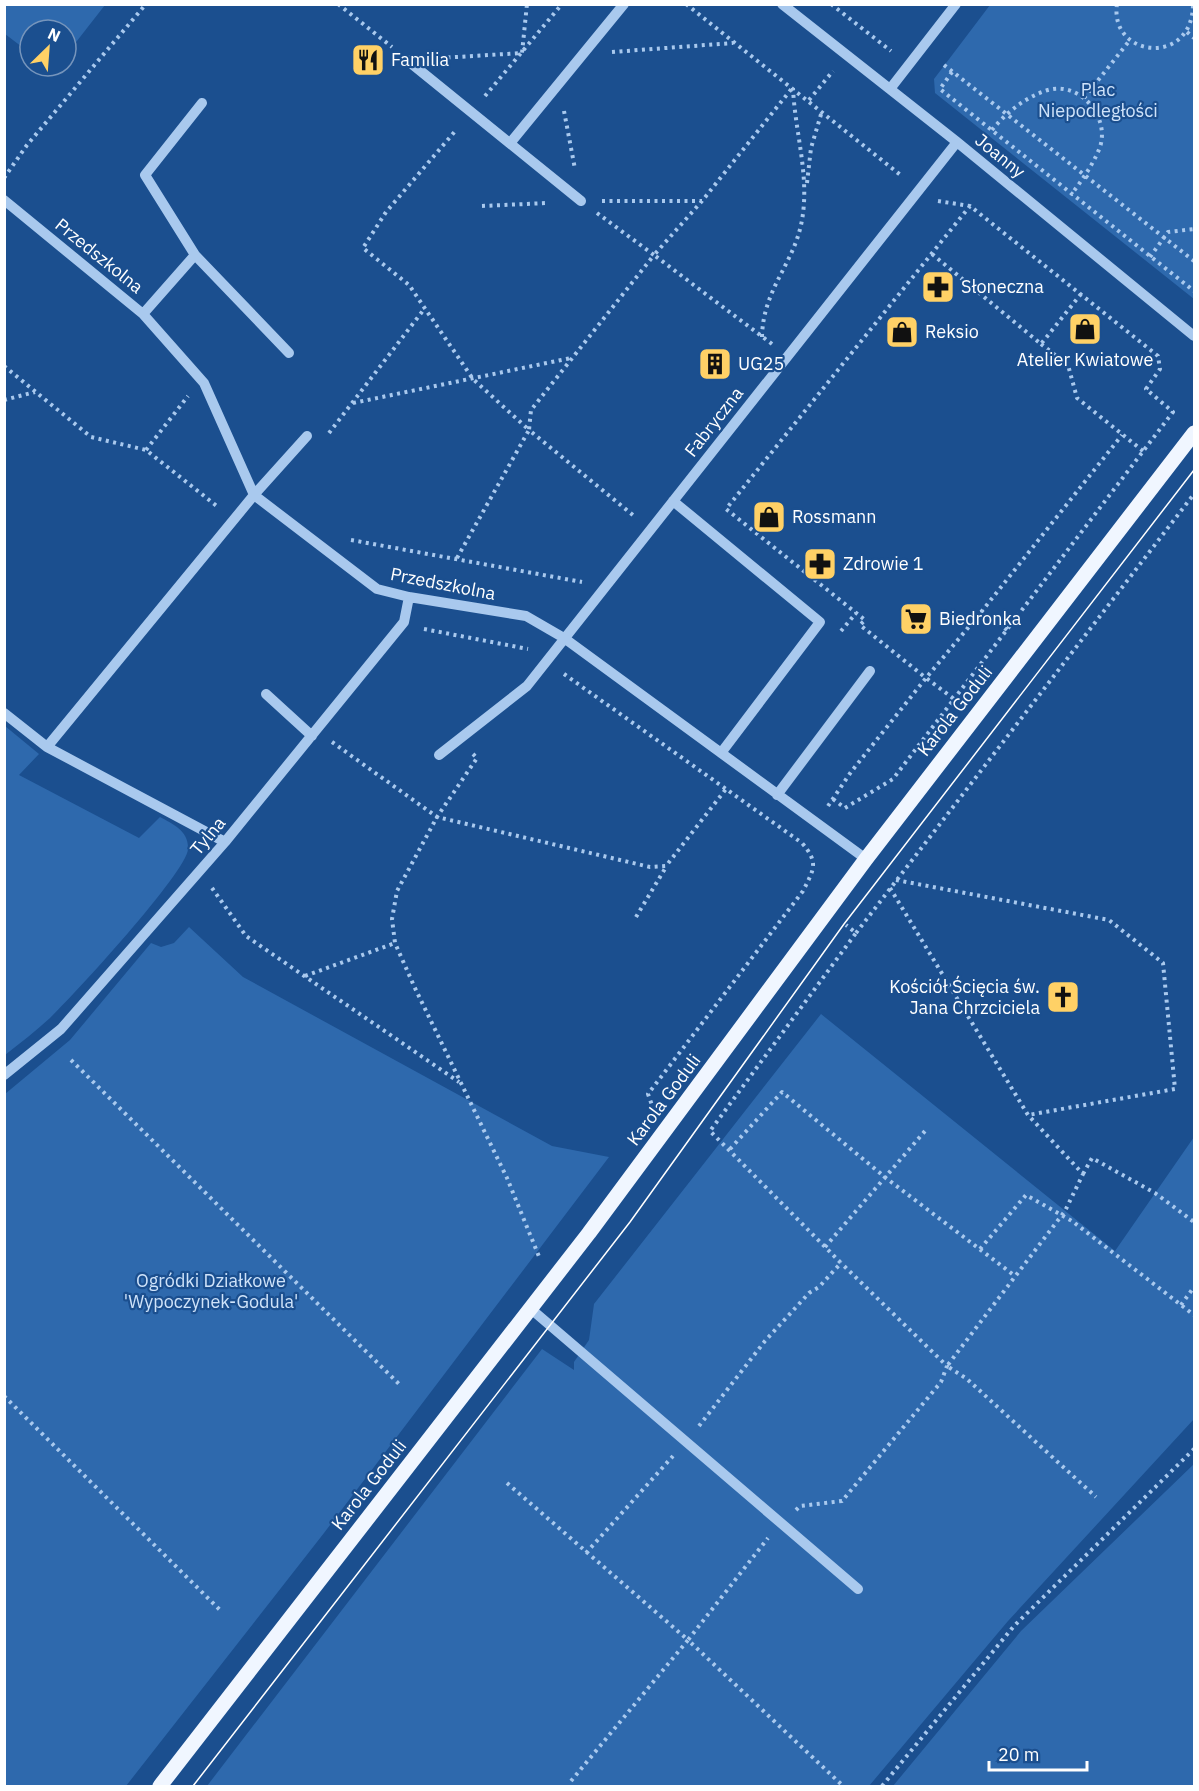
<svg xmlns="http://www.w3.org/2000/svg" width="1199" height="1791" font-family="'IBM Plex Sans',sans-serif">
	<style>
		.green { fill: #2e69ad }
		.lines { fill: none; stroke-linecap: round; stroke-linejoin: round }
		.path { stroke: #a9c9ee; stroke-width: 4; stroke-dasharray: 3 4.5; stroke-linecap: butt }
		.minor { stroke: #a9c9ee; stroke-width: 10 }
		.major { stroke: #f0f6ff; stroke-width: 15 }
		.tram { stroke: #fff; stroke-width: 1.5 }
		.labels { text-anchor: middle; stroke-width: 4.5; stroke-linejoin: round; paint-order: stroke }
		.poi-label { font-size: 18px; fill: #fff; stroke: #1b4f8f; text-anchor: start }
		.park-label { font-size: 18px; fill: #cfe3fa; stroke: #1b4f8f }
		.street-label { font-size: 18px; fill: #fff; stroke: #1b4f8f }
	</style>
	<rect width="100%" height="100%" fill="#1b4f8f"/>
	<path class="green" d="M4,5l1,-1 100,1 -39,50v-25h-36v23l-25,-19z
		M990,5h204v294l-259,-206 -1,-14z
		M5,726l34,28 -20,21 120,63 21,-21c13,7 29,14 28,32 -1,23 -115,147 -138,169 -14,13 -30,25 -45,37z
		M189,927l54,50 309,169 57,11 -285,376 -198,253h-121v-692l65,-54 81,-97 10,4 13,-4z
		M821,1014l294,237 79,-114v282l-186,202 -139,165h-662l335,-437 32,21v-8l15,-22 5,-36z
		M1194,1464v322h-301l128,-155z"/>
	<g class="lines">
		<path class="path" d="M338,4l54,43
			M686,4l217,173
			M831,4l60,47
			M1117,4c-8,54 76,63 76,0
			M1187,32l7,6
			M612,52l121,-9
			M440,58l82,-5 5,-49
			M944,65l250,196
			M952,72l-12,17 254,202
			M485,96l77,-92
			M1084,98l46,-58
			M809,100l24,-29
			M564,111l11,58
			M992,130c14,-17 33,-33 56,-40 32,-9 62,27 52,57 -7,18 -18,33 -29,48
			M4,178l23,-33 119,-141
			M807,183l4,-35 11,-37
			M602,201h100
			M938,201l32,5 188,150 2,13 -14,20 27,23 -219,287
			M482,206l65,-3
			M597,213l57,42 -123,155 -2,20 105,86
			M932,254l109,90 40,-50
			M1150,257l18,-25 26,-3
			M762,337c1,-47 30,-71 39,-112 10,-46 -6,-91 -8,-137
			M772,344l-118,-89 48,-54 91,-114
			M1041,344l27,21 9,33 66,53
			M4,366l87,71 55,13 72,57
			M4,400l31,-8
			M353,403l218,-45
			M329,433l96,-125
			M146,450l42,-54
			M351,540l231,42
			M457,558l72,-128 -56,-51 -64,-94 -46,-37 23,-36 71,-83
			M424,629l104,20
			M1007,630l-25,-19 140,-176
			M841,631l15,-18
			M564,674l238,169c17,20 12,26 1,48l-155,203 5,14
			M332,742l105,75 213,50 16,-1 60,-77
			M473,754l4,4 -40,59 -40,74 -5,28 3,24 19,43 93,192 33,81
			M833,799l12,9 48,-29 61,-80 -28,-21 56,-67
			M828,806l23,-34 75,-94 -66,-53 5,-5 -139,-111 244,-303
			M896,880l213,40 54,43 12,126 -147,26
			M212,888l34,48 213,146
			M890,888l138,227 55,59 -18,37 -118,155 20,13 129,118
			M636,917l30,-50
			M856,933l338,-439
			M305,976l90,-33
			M71,1060l329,325
			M730,1149l52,-57 104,86 129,98
			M1083,1174l9,-16 63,35 39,29
			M825,1247l100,-116
			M980,1249l46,-54 46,26 122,94
			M1181,1305l13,-18
			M4,1396l218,216
			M699,1426l66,-85 44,-48 10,-6 22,-24 -131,-132 146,-198 -10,-8
			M507,1483l181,157 80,-102
			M796,1510l4,-4 42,-5 99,-119 6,-16 -106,-103
			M586,1553l87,-97
			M571,1781l117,-141 154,145
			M882,1786l132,-160 180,-177"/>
		<path class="minor" d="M782,4l175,138 237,194
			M407,60l174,141
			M890,89l66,-85
			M511,142l113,-138
			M4,200l139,114 61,69 50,112 123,94 32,8 117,19 38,22 302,221
			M195,255l-50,-80 57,-72
			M143,314l52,-59 94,98
			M673,501l147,121 -99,131
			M266,694l46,42
			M4,713l43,34 207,-252 53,-59
			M47,747l178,95
			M439,755l88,-69 430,-544
			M777,795l93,-124
			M4,1075l57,-46 164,-187 179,-220 5,-25
			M531,1309l327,280"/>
		<path class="major" d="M160,1786l429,-553 277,-374 328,-426"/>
		<path class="tram" d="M193,1786l437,-564 214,-298 350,-454"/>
	</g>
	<defs>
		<g id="restaurant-square" transform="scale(1.725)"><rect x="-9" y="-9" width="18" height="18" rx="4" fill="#ffd166" stroke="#1b4f8f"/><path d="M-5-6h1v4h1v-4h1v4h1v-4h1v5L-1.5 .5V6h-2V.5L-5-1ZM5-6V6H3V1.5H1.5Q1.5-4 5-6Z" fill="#111"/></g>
		<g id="pharmacy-square" transform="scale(1.725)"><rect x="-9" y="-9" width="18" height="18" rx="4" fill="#ffd166" stroke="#1b4f8f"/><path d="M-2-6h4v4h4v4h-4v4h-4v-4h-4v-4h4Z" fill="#111"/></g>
		<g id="shop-square" transform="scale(1.725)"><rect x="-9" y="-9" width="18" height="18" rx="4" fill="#ffd166" stroke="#1b4f8f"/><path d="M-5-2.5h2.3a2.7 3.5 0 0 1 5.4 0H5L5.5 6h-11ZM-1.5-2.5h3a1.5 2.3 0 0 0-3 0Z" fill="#111"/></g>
		<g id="building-square" transform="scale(1.725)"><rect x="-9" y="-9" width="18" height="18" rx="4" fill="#ffd166" stroke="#1b4f8f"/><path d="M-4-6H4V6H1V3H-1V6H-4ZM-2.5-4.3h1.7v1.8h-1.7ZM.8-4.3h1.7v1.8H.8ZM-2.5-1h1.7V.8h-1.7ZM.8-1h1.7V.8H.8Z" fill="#111"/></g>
		<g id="supermarket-square" transform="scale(1.725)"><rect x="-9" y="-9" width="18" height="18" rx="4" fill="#ffd166" stroke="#1b4f8f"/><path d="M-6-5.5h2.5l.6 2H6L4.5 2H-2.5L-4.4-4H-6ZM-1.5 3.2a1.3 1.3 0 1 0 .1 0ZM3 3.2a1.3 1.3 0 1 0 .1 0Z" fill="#111"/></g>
		<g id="church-square" transform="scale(1.725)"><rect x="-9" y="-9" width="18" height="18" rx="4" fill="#ffd166" stroke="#1b4f8f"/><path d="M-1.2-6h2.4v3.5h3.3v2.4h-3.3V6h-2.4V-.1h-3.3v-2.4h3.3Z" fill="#111"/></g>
	</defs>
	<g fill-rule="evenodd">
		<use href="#restaurant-square" x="368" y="60"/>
		<use href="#pharmacy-square" x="938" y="287"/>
		<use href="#shop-square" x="1085" y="329"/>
		<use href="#shop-square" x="902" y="332"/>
		<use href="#building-square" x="715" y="364"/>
		<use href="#shop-square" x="769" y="517"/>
		<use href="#pharmacy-square" x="820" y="564"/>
		<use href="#supermarket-square" x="916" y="619"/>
		<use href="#church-square" x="1063" y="997"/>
	</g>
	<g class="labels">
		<g class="poi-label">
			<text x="391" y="66">Familia</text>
			<text x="961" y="293">Słoneczna</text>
			<text x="925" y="338">Reksio</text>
			<text x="1085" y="366" text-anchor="middle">Atelier Kwiatowe</text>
			<text x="738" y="370">UG25</text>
			<text x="792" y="523">Rossmann</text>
			<text x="843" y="570">Zdrowie 1</text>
			<text x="939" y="625">Biedronka</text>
			<text x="1040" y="993" text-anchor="end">Kościół Ścięcia św.<tspan x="1040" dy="21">Jana Chrzciciela</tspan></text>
		</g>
		<g class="park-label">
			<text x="1098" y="96">Plac<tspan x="1098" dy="21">Niepodległości</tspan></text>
			<text x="211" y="1287">Ogródki Działkowe<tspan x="211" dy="21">'Wypoczynek-Godula'</tspan></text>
		</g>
		<g class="street-label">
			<text transform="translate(1000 156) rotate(39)" y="6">Joanny</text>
			<text transform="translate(99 256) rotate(39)" y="6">Przedszkolna</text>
			<text transform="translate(714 422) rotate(-52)" y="6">Fabryczna</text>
			<text transform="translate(443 584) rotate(11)" y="6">Przedszkolna</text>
			<text transform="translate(955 711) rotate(-52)" y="6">Karola Goduli</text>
			<text transform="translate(208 836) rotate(-50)" y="6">Tylna</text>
			<text transform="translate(664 1100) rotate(-53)" y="6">Karola Goduli</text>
			<text transform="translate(369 1485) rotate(-52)" y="6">Karola Goduli</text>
		</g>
	</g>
	<rect width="1199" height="1791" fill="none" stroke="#ffffff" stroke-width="12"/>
	<g transform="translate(48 48) rotate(25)"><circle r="28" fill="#1b4f8f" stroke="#7695bc" stroke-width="1.5"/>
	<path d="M0-4.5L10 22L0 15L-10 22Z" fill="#ffd166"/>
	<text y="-9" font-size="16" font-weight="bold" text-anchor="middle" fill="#ffffff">N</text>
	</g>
	<path d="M989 1761v9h98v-9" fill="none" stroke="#ffffff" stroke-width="3"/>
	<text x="998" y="1761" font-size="18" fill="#ffffff" stroke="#1b4f8f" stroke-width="4.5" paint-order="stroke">20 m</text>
</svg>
